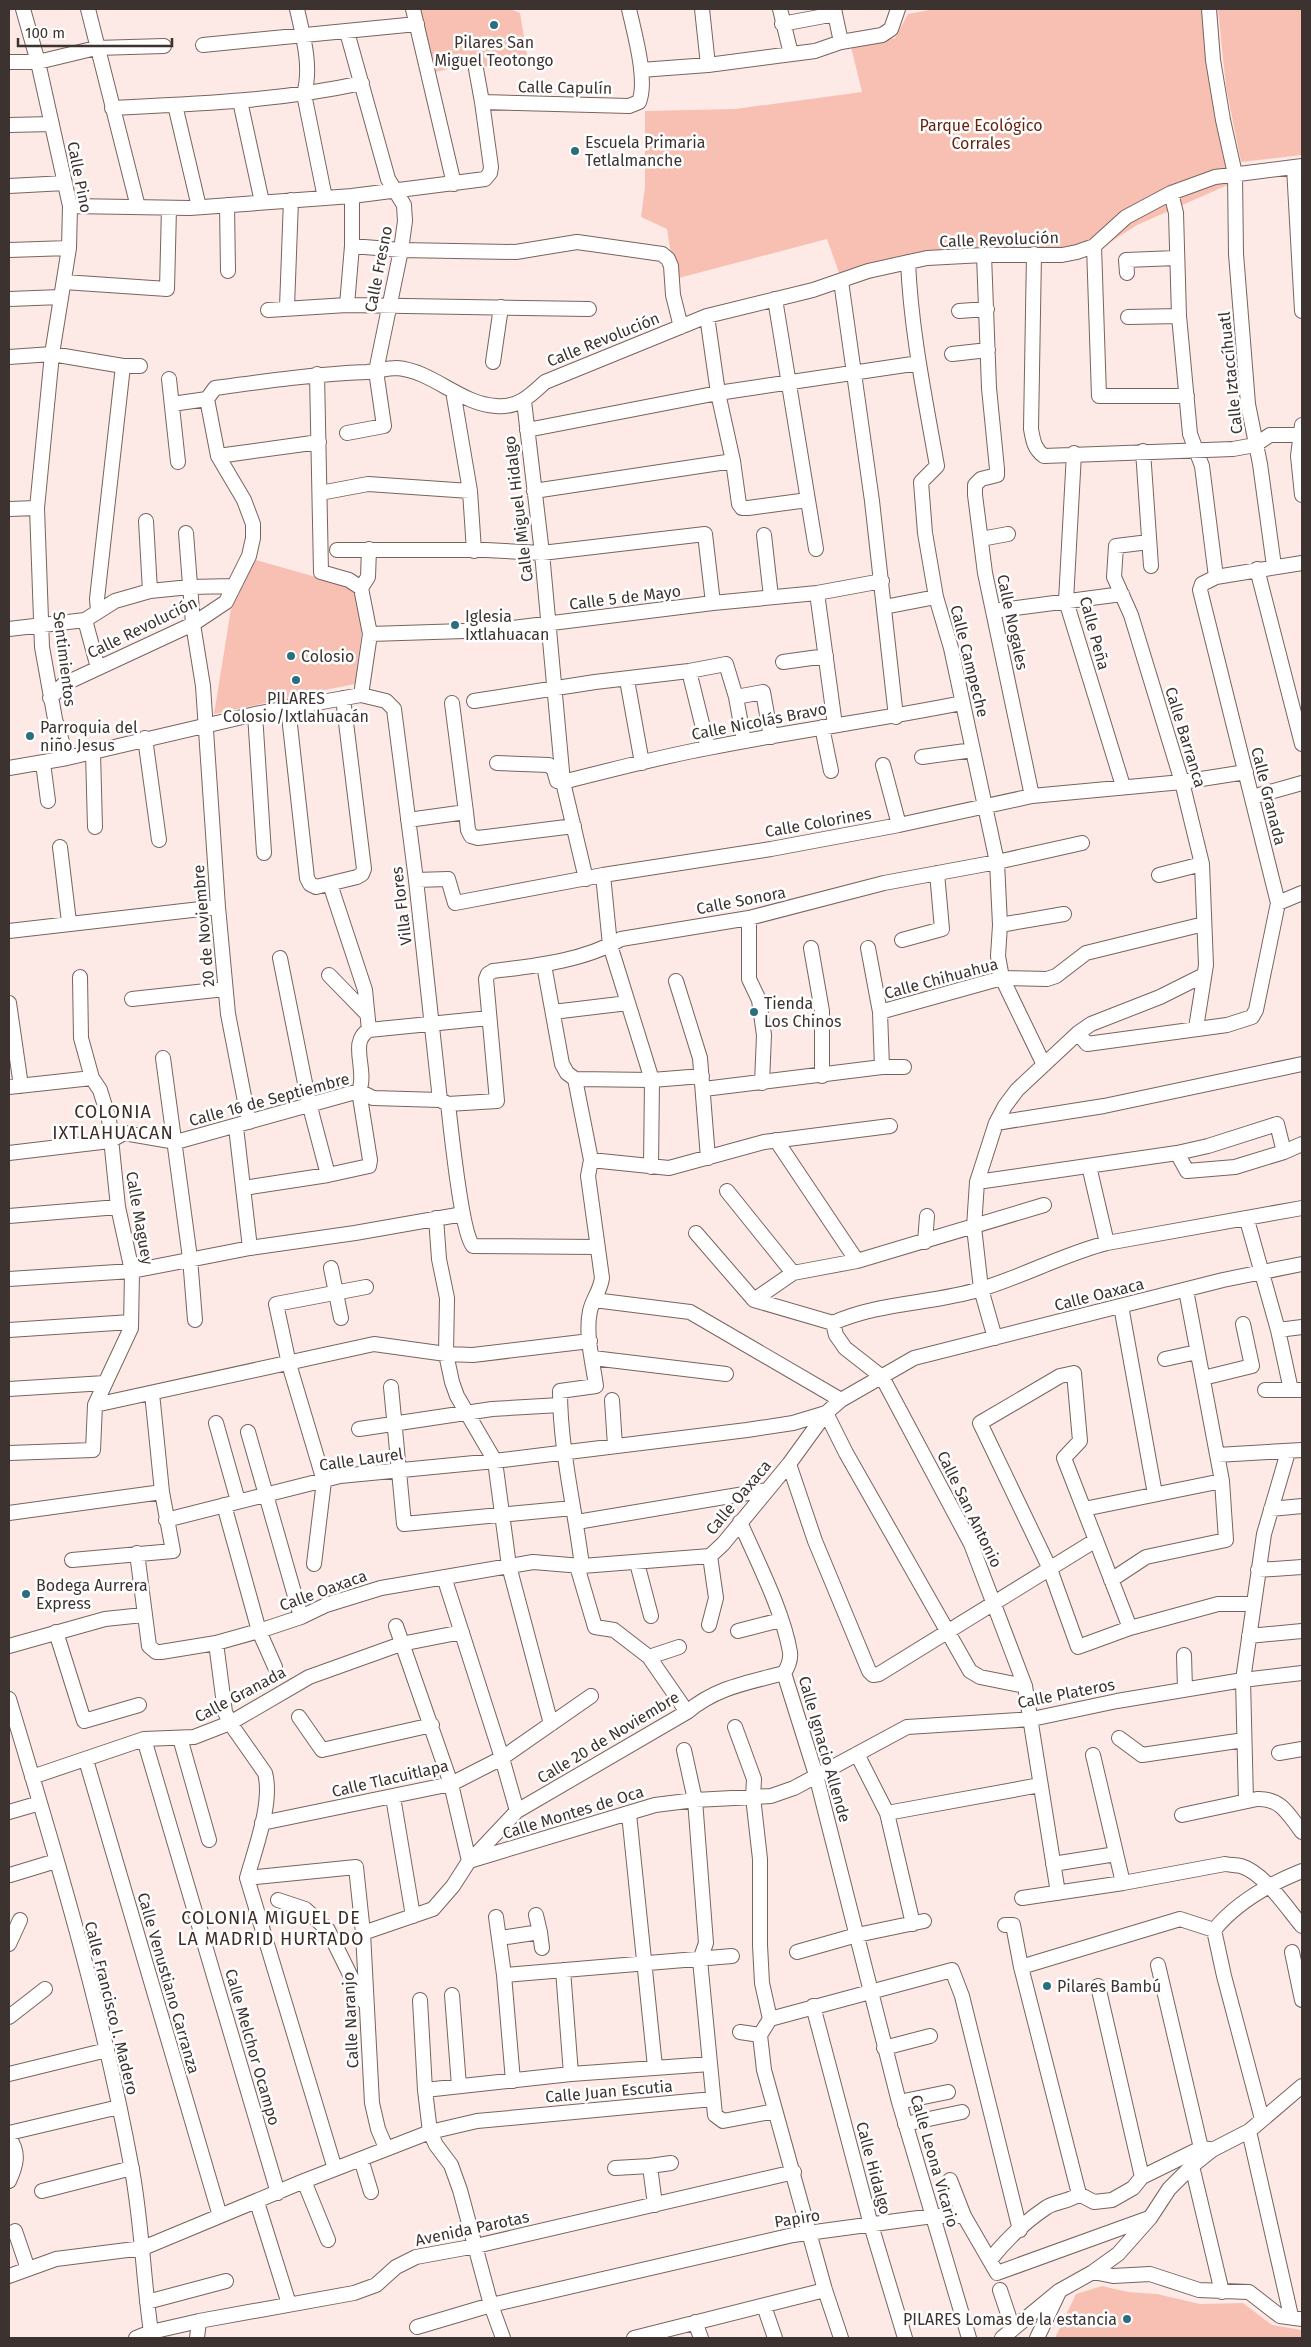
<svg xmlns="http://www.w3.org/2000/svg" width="1311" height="2347" font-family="'Fira Sans',sans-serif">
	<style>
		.green { fill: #f8c0b2 }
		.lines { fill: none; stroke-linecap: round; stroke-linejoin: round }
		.minor-casing { stroke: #78645f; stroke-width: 16 }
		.minor { stroke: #fff; stroke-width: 14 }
		.poi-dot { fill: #2b6f7f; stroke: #fff; stroke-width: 2 }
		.labels { text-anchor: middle; stroke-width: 5; stroke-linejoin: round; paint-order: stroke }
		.poi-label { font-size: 16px; fill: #3c3330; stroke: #fff; text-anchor: start }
		.street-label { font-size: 16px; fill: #3c3330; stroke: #fff }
		.park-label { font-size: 16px; fill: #661f0d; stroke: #fff }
		.neighbourhood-label { font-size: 18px; letter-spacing: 1px; fill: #3d2c27; stroke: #fff }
	</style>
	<rect width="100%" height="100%" fill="#fdeae6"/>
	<path class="green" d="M420,9h90l10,4 9,54 -66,-1 -28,6z
		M935,9h282l8,102 14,69 -102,45 -42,27 -182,14 -69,21 -17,-48 -152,40 -8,-50 -26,-12 4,-30v-76l90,-2 127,-17 -11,-45 44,-9 13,-24z
		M1218,9h84v146l-61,7 -15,-75z
		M256,560l88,25 12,10 6,34 -7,55 -50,10 2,9 -23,4v-8l-70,15 17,-105z
		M1102,2286l26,6 29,2 43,10 43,-1 29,22 30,5v8h-247l21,-44z"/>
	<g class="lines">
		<g class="minor-casing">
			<path id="minor" d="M23,9l15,53 32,144 -1,42 -17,106 -15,154 5,139 13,72 12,39
				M88,9l50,198
				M297,9c6,27 15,58 7,85l21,104
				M413,9l41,175
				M702,9l6,56
				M780,9l11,45
				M834,9l7,33
				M1209,9l4,51 10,60 12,54 1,80 12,150 12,60 14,102
				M782,24l53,-10
				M203,45l214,-21
				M9,62h29l58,-14 68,-2
				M641,70l67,-5 107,-14 26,-9 41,-7 9,-6 7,-20
				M240,101l22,101
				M482,102l147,4 10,-4c9,-22 -5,-70 -10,-93
				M175,105l24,102
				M112,108c84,-4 168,-7 250,-25
				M9,125l43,-1
				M1294,167l8,144
				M9,186l56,-3
				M1171,193l5,20 3,103 11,118 12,32 14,111
				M227,205l1,66
				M70,206l120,2 162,-12 133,-17 5,-6 1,-6 -9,-65 -6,-33
				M352,246l49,4 115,2 61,-10 85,12 6,5 3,7 2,29 8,32
				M1094,246l5,150h88
				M9,250l60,-2
				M1034,254l-3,175c2,11 3,20 13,27l189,-7 22,-4 15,-10h29
				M984,255l5,133 8,81v6l-16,4 -6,6v10l10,78 47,223
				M908,262c3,69 17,136 29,204l-16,16 4,51 11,64 15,51 46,214 3,63 -2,31 4,22 42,87
				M1127,273l-1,-13 50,-2
				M841,281l31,220 24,216
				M64,282l103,7 2,-81
				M9,299l52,-2
				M775,299l41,250
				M347,305l5,-59v-50
				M287,307l4,-107
				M268,310l79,-5 242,4
				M959,311l28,-2
				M707,316l11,77 15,68 6,43 3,4h6l60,-8
				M1128,317l51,-1
				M952,354l36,-4
				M9,357l43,-3 71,12h17
				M493,362l8,-55
				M317,374l4,198 28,8 12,8
				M169,379l9,83
				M453,391l17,100 4,60
				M524,401l18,152 21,229 23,97
				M172,404l35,-5
				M1302,425l-4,31 4,39
				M527,430l191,-37 201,-30
				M347,433l37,-7 -8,-55 25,-121 4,-29 -1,-16 -16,-26 -41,-147
				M1143,451l8,115
				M1074,453l-8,148 57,185
				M218,456l101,-14
				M534,491l199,-30
				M320,493l48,-9 102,7
				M9,509l28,-1
				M146,521l4,70
				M186,533l7,91 10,62 15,221 10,107 21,108
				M764,535l7,62
				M981,539l27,-5
				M1149,542l-33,4 -2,31 17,38 51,167 20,82 4,101 -10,63
				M337,550h149l56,3 163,-19 8,69
				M1257,569l45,175
				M817,593l18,132
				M884,607l52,-10
				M98,611l-1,-12 26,-233
				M993,611l129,-17
				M85,620l13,48
				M9,629l76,-9 30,-19 35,-10 40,-4 44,-1
				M370,634l126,-4 217,-27 104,-10 65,-12
				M783,662l43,-6
				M689,671l19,77
				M627,680l15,83
				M361,695l9,-61 -9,-46 7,-11 1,-28
				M736,697l27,-5 8,45
				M50,698l14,-14 129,-60 33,-22 23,-46 4,-18v-14l-9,-24 -26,-44 -11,-57 8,-11c51,-7 101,-14 152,-16 10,-1 20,-4 30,-4 36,3 63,36 99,38 22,2 34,-10 49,-24l162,-66 106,-26 55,-19 59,-13 57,-3h78l15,-3 17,-6 32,-29 45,-24 44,-16 87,-11
				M474,701l121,-19 94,-11 37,-7 10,33 8,44
				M452,703l14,109
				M288,707l19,171 3,6 6,3 41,-10 5,-3 2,-5 -21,-171
				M255,714l9,139
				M822,727l9,44
				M145,738l14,102
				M93,752l2,75
				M922,757l51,-7
				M43,763l5,38
				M497,763l52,2 5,5 3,11 6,1c48,-12 96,-25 145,-34 84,-17 170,-28 254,-45
				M883,765l16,60
				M9,768l58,-10 188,-44 106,-19 25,6 8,8 22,171 24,220
				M1252,797l50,-14
				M408,820l58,-8 2,18 3,6 7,2 96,-12
				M60,847l9,75
				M603,875l7,70 42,135 -1,87
				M1159,875l43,-11
				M416,880l32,-1 7,24 148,-28 168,-26 128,-24 133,-29 150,-14 64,-10
				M330,884l35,106 4,40
				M1278,903l24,-10
				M749,918v61l10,21 5,35 -2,48
				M1000,925l64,-11
				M9,931l209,-24
				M902,940l40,-11 -5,-56
				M811,948l11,63v65
				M868,948l12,64 2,55
				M280,958l29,145 19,72
				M544,965l18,99 5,9 8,6 16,81 -3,16 14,102c-2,14 -9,20 -12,33 -5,23 3,52 6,75l-36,5c0,59 15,117 22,175
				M329,975l38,39
				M676,981l24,77 8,100
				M132,999l93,-10
				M9,1003l12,83
				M553,1012l75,-9
				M880,1012l122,-34 45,1 9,-3 30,-23 118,-29
				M1078,1033l9,11 140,-19 25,-8 4,-7 22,-107 -78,-313 2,-6 14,-7 86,-14
				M163,1058l27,200 5,62
				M575,1079l77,1 50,-4
				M9,1087l83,-9
				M704,1089l178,-22h22
				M448,1104c3,24 13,128 25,142l125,1
				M996,1123l108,-17 198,-42
				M236,1127l14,121
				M776,1140l81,121
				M9,1153l101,-12 14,-8 52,9 183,-51 14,7 67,2 8,4 49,-3 -11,-122 2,-5 5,-3c41,-5 91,-10 128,-32l128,-21 135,-35 113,-21 85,-19
				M1177,1153l10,18 48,-4 49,-15
				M591,1160l78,8 95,-26 126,-16
				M1089,1166l18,77
				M977,1182l200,-29 31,-7 69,-22 7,28 18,-8
				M244,1188l84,-13 41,-9 1,-6 -11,-69c9,-21 -11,-49 10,-61l120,-12
				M727,1191l66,82
				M9,1216l109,-9
				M436,1218l3,41 8,39 -1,56 6,28 5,14 38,65 14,105 42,158
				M1247,1220l31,110 13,60
				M696,1233l58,67
				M925,1242l2,-26
				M331,1268l10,50
				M9,1279l123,-8 118,-23 105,-15 108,-19
				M594,1300l96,12 151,88
				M754,1300l79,23 3,12 9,13 37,29 89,167 54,142 33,207
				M754,1300l39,-27 64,-12 187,-56
				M1121,1306l34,188
				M833,1323c46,-21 100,-19 148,-34 43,-13 83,-35 126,-46l195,-35
				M9,1330l122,-8
				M1278,1330l24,-3
				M995,1338l-14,-49 -7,-62 3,-45 19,-59 9,-17 12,-16 61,-57 13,-9 69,-27 44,-22
				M593,1358l133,16
				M1165,1359l32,-7
				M1203,1378l49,-12 -9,-42
				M391,1387l13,137 169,-16
				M9,1389l96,-6
				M1265,1390h37
				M612,1400l3,46
				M95,1405l279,-61 72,10 27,1 117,-14
				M826,1413l20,40 124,218 10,6 45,9
				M216,1423l22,78
				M359,1429l133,-20 68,-4
				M248,1432l53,185
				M9,1453l84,-3 2,-45 36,-77 1,-57 -14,-64 -9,-88 -9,-29 -8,-12 -11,-40 -1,-61
				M1217,1455l85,-5
				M789,1464l26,77 54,130 4,4 6,-1 217,-134
				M224,1505l35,126 16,36
				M1084,1509l138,-28
				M1271,1509l31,-3
				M9,1513l153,-21
				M166,1520l174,-44 155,-15 252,-31 46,-7 33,-10
				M577,1522l190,-32
				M740,1522c17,39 43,89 50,130 1,8 -2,15 -6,21l32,102 83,327 70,236
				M137,1553l12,93 7,6h5l55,-9 43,-12 42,-14 25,-12 55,-17 152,-26 49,4 128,-10 13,-12 66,-80 37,-51 15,-13 73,-42 309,-78 79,-16
				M72,1560l101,-9 -11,-59 -10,-99
				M637,1563l14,53
				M314,1564l10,-83 -35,-117 -13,-60 90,-17
				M577,1566l18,61 19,3 35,27 38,55
				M1258,1570l44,-3
				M444,1577l58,181 15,53
				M1111,1580l35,-23 80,-17 -4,-59 -36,-191
				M709,1625l7,-27 -6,-42
				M396,1626l55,158 18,77
				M1130,1628l-66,-170 16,-17 -6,-68 -14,3 -80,47 70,146 28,78 52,-19 88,-24h35
				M738,1631l43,-11
				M56,1632l28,89 55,-16
				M1249,1636l53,-5
				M216,1643l9,69 5,11 35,50c8,29 -10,76 -18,105
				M9,1646l96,-27 38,-4
				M1184,1655l1,34
				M649,1657l30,-10
				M9,1699c47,156 94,312 123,471 10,54 11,108 19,162
				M299,1717l23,33 110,-25
				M735,1727l19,52 -1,18 7,62v86l2,38 8,36
				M180,1738l29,102
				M1119,1738l23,17 102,-15
				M144,1739l134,454
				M684,1750l11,50 11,143 -6,17 15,155 8,6 52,-10
				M1279,1753l23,-4
				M857,1754l30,59 26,111
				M1093,1755l30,128
				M86,1760l134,456
				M32,1777l112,-38 50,-2 36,-14 79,-46 92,-33 61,-12
				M393,1797l20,119
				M1246,1801l-3,-121 21,-146 24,-82
				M9,1812l31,-9
				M887,1813l153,-28
				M629,1814l26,253
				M1182,1815l75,-16c24,-1 31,15 45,33
				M262,1823l189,-39 51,-26 89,-62
				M470,1861l47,-50 170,-99c30,-25 60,-29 97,-39
				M1053,1864l63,-10
				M10,1875l46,-14
				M247,1878l109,-11 7,66 9,170 6,26 8,19
				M247,1878l88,291
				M1022,1898l101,-15 102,-19c5,1 11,1 16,2 23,7 46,42 61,60
				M278,1900l27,9 23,21 35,71
				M496,1917l8,58 9,106
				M1005,1925h8l8,42 58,227
				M1214,1930l10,46 38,143
				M540,1932l2,16
				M363,1933l70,-24 20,-23 16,-25 186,-56 40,-5 76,-4 23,-8 113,-61 125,-8 85,-18 126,-21 59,-7
				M500,1938l40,-6 -4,-17
				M9,1944l11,-24
				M797,1952l60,-17 67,-14
				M1292,1952l10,48
				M1158,1965l43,183
				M1021,1967l159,-48 34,11c23,-28 55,-46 88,-59
				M563,1970l8,104
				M504,1975l228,-19
				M1098,1986l44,191
				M452,1995l7,91
				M420,2000l5,90 5,42 6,13 15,20 9,25 31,115 12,33
				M813,2006l58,219 34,113
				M9,2017l36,-28
				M740,2032l20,3
				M884,2048l46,-12
				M9,2074l98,-24
				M425,2090l146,-16 139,-10
				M899,2102l49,-10
				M905,2124l57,-12
				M1249,2131l42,185
				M9,2133l110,-26
				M9,2138c11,15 7,28 0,43
				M361,2159l10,33
				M650,2166l21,-3
				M1192,2166l30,126
				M615,2168l35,-2 5,39
				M950,2180l14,36 33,57 152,-55
				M304,2181l24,59
				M42,2191l90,-23
				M257,2202l32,102
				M15,2231l13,38
				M990,2260c15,-19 36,-39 57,-53 10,-6 22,-5 32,-13l15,8 18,-2 21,-12 9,-11 59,-29 8,1
				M1093,2272l20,4 37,-2 49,16 50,2 31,24 22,3
				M9,2276l47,-17 87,-11 161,-67 126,-49 47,-11 236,-22
				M1000,2290l13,39
				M147,2302l79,-21
				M764,2306l11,32
				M695,2322l6,16
				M417,2327l74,-22 302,-70 140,-19h31
				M136,2338l15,-6 48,-11 155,-28 22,-8 20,-18 20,-10 60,-11 318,-74
				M197,2338l2,-17
				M634,2338l191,-48
				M841,2338l-16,-48 -61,-220 -4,-35 10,-16 182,-49 10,26 58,234
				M1002,2338l57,-47 34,-19 25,-18 32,-36 19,-29 23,-23 20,-16 37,-19 53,-45
				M1037,2338l22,-46"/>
		</g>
		<use href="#minor" class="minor"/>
	</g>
	<g class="poi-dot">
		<circle cx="494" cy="25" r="5"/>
		<circle cx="575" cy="151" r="5"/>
		<circle cx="455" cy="625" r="5"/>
		<circle cx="291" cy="656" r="5"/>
		<circle cx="296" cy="680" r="5"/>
		<circle cx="30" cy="736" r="5"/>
		<circle cx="754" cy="1012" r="5"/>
		<circle cx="26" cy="1594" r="5"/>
		<circle cx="1047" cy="1986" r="5"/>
		<circle cx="1127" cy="2319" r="5"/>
	</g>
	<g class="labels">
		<g class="poi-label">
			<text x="494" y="48" text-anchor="middle">Pilares San<tspan x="494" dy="18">Miguel Teotongo</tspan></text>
			<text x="585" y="148">Escuela Primaria<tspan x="585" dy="18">Tetlalmanche</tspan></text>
			<text x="465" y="622">Iglesia<tspan x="465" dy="18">Ixtlahuacan</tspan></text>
			<text x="301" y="662">Colosio</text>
			<text x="296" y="704" text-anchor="middle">PILARES<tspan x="296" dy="18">Colosio/Ixtlahuacán</tspan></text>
			<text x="40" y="733">Parroquia del<tspan x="40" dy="18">niño Jesus</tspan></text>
			<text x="764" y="1009">Tienda<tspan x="764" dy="18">Los Chinos</tspan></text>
			<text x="36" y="1591">Bodega Aurrera<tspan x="36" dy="18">Express</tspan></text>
			<text x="1057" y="1992">Pilares Bambú</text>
			<text x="1117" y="2325" text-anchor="end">PILARES Lomas de la estancia</text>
		</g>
		<g class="street-label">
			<text transform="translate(565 87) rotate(1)" y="6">Calle Capulín</text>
			<text transform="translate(80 177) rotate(79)" y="6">Calle Pino</text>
			<text transform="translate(999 239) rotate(-2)" y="6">Calle Revolución</text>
			<text transform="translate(378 269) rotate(-79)" y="6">Calle Fresno</text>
			<text transform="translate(603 339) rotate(-22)" y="6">Calle Revolución</text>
			<text transform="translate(1230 373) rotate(-96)" y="6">Calle Iztaccíhuatl</text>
			<text transform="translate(518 509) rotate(-97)" y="6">Calle Miguel Hidalgo</text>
			<text transform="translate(625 597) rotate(-7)" y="6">Calle 5 de Mayo</text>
			<text transform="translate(1013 622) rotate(78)" y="6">Calle Nogales</text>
			<text transform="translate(142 627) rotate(-26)" y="6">Calle Revolución</text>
			<text transform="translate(1095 633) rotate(75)" y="6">Calle Peña</text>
			<text transform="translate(65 659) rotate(83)" y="6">Sentimientos</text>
			<text transform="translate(970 661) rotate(76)" y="6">Calle Campeche</text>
			<text transform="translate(759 721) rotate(-11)" y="6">Calle Nicolás Bravo</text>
			<text transform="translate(1186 737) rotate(73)" y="6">Calle Barranca</text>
			<text transform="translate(1269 796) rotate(76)" y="6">Calle Granada</text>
			<text transform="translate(818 822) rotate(-10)" y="6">Calle Colorines</text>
			<text transform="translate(741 900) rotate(-11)" y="6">Calle Sonora</text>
			<text transform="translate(401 906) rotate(-97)" y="6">Villa Flores</text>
			<text transform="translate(203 926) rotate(-95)" y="6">20 de Noviembre</text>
			<text transform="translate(941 978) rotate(-15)" y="6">Calle Chihuahua</text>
			<text transform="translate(269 1099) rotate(-15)" y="6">Calle 16 de Septiembre</text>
			<text transform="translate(140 1218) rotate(80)" y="6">Calle Maguey</text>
			<text transform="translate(1099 1294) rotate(-14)" y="6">Calle Oaxaca</text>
			<text transform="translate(361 1459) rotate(-8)" y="6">Calle Laurel</text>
			<text transform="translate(738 1497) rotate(-50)" y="6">Calle Oaxaca</text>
			<text transform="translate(970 1509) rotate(64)" y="6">Calle San Antonio</text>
			<text transform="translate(323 1590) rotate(-20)" y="6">Calle Oaxaca</text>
			<text transform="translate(1066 1693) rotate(-11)" y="6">Calle Plateros</text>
			<text transform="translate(240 1694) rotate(-28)" y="6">Calle Granada</text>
			<text transform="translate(608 1737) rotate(-31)" y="6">Calle 20 de Noviembre</text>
			<text transform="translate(825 1749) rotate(74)" y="6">Calle Ignacio Allende</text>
			<text transform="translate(390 1778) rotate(-13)" y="6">Calle Tlacuitlapa</text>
			<text transform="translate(573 1812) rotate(-17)" y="6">Calle Montes de Oca</text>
			<text transform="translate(169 1983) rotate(74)" y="6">Calle Venustiano Carranza</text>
			<text transform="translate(112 2008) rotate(76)" y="6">Calle Francisco I. Madero</text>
			<text transform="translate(350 2020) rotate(-93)" y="6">Calle Naranjo</text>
			<text transform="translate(253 2047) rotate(74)" y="6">Calle Melchor Ocampo</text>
			<text transform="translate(609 2091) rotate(-5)" y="6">Calle Juan Escutia</text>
			<text transform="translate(935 2161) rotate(74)" y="6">Calle Leona Vicario</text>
			<text transform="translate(874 2168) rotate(75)" y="6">Calle Hidalgo</text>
			<text transform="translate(797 2218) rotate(-9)" y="6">Papiro</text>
			<text transform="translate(472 2228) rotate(-12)" y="6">Avenida Parotas</text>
		</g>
		<g class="park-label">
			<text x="981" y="131">Parque Ecológico<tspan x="981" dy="18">Corrales</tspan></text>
		</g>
		<g class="neighbourhood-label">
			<text x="113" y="1118">COLONIA<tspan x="113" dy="21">IXTLAHUACAN</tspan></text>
			<text x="271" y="1924">COLONIA MIGUEL DE<tspan x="271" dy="21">LA MADRID HURTADO</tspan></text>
		</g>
	</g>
	<rect width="1311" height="2347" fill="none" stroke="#3c3330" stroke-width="20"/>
	<path d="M18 38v8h154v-8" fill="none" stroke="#3c3330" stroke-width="2.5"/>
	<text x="25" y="38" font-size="15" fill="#3c3330" stroke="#ffffff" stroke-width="4" paint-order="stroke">100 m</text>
</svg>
